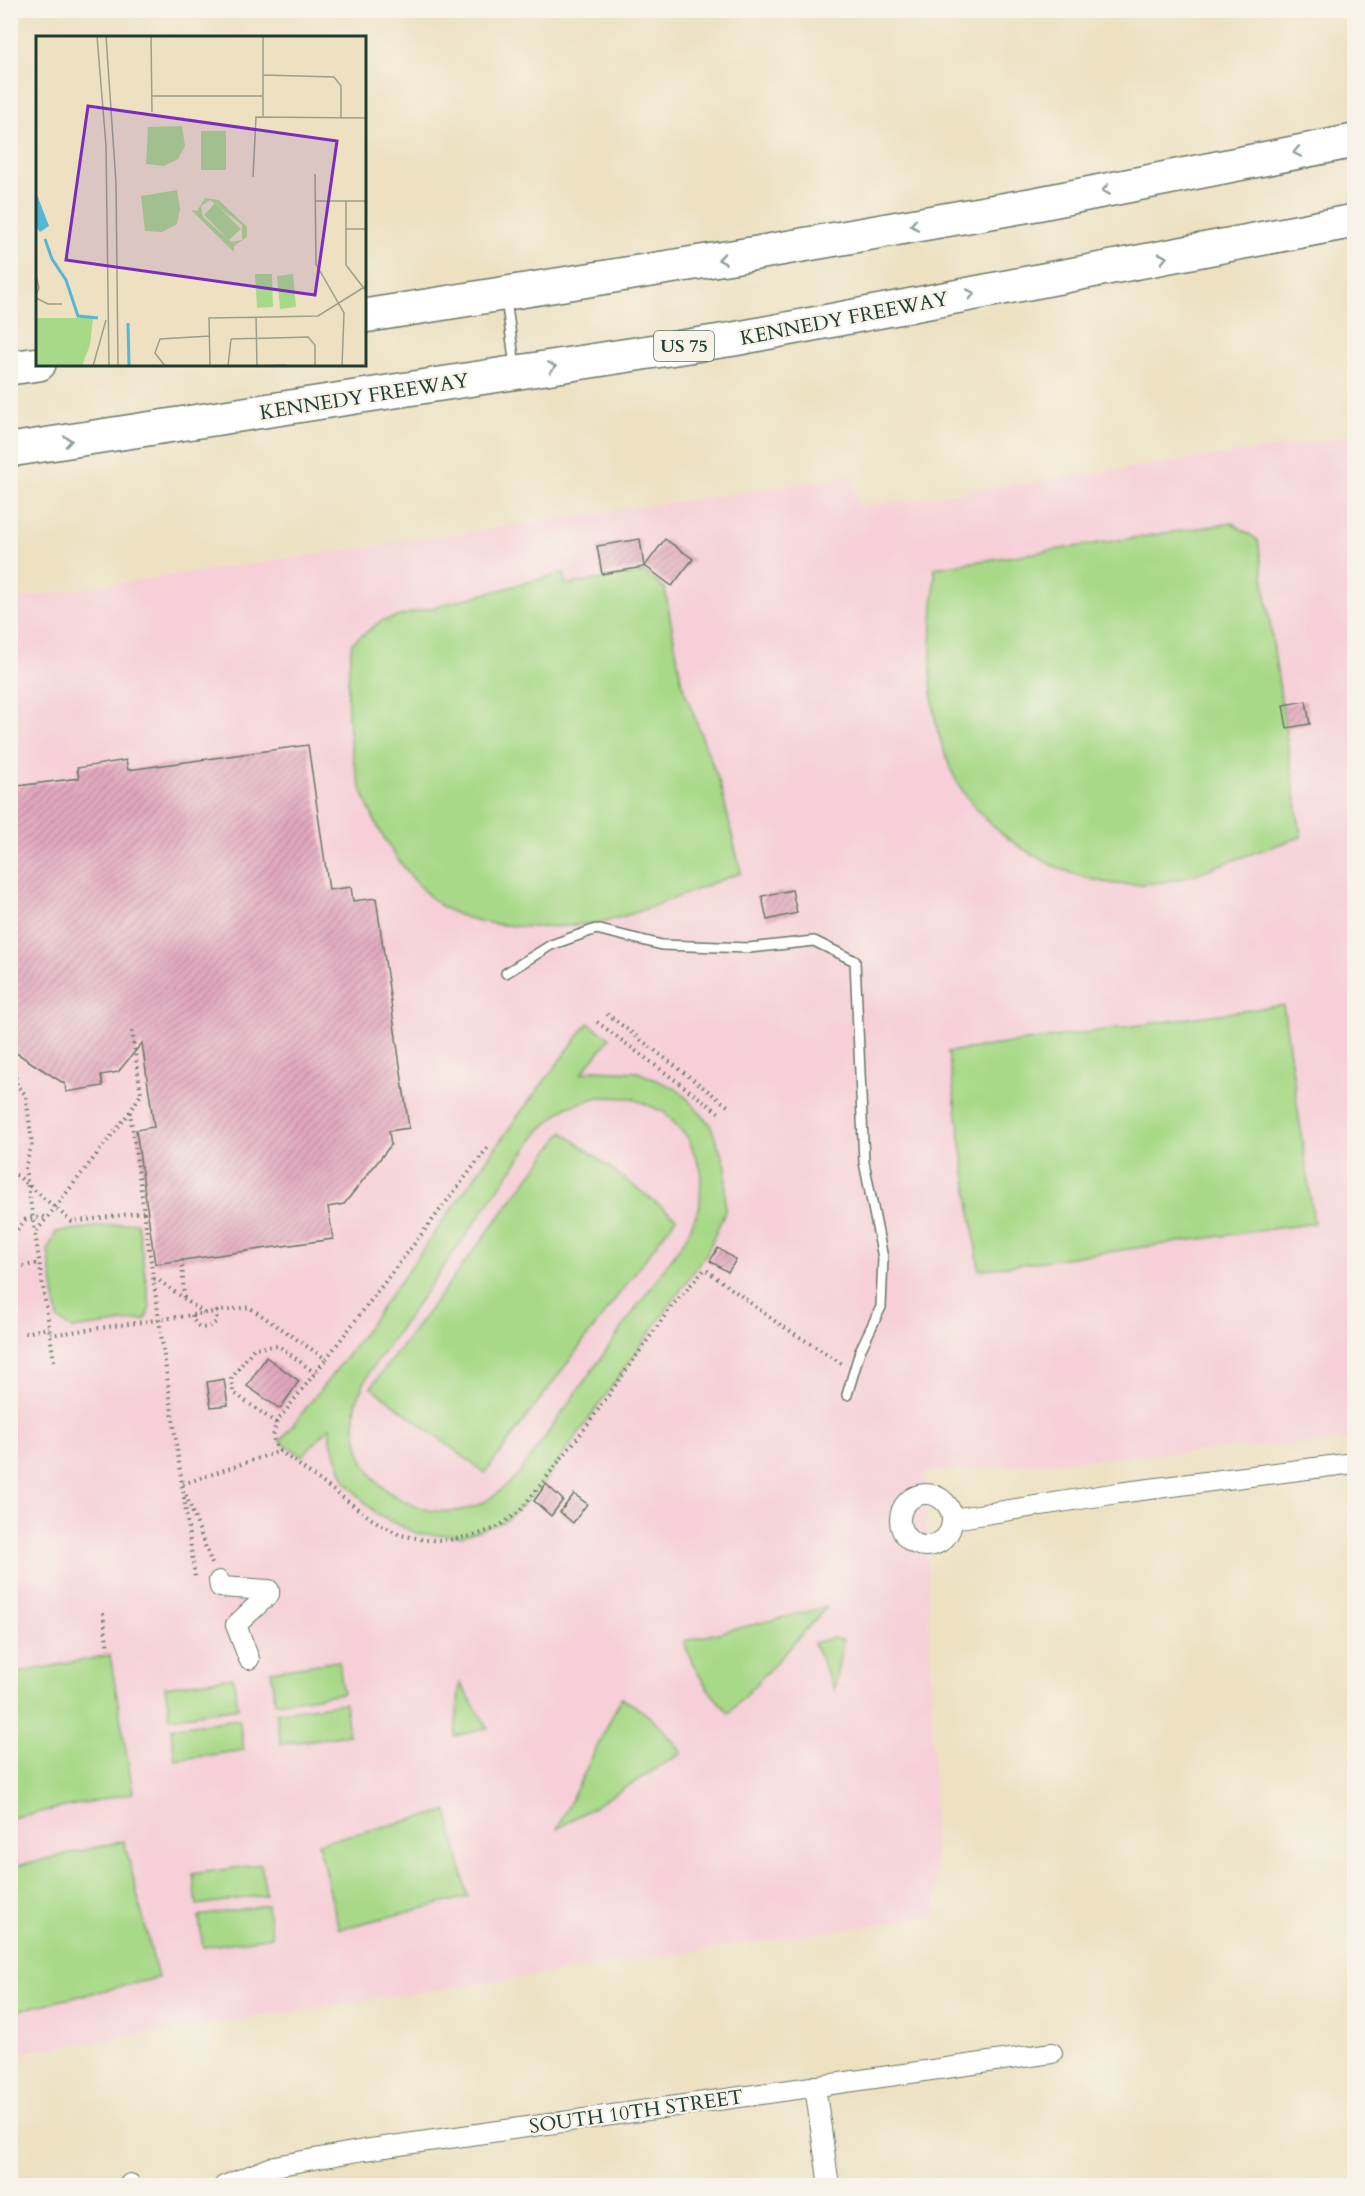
<svg xmlns="http://www.w3.org/2000/svg" width="1365" height="2196" font-family="Cardo,serif">
	<style>
		.built { fill: #f6cfd8 }
		.grass { fill: #a8d988; stroke: #648b5e; stroke-width: 1.5; fill-rule: evenodd }
		.building { fill: url(#building-hatch) }
		.lines { fill: none; stroke-linecap: round; stroke-linejoin: round }
		.lane-casing { stroke: #677666; stroke-width: 12 }
		.street-casing { stroke: #677666; stroke-width: 22 }
		.highway-casing { stroke: #677666; stroke-width: 36 }
		.path { stroke: #677666; stroke-width: 4; stroke-dasharray: 1.5 4.5; stroke-linecap: butt }
		.lane { stroke: #fff; stroke-width: 9 }
		.street { stroke: #fff; stroke-width: 20 }
		.highway { stroke: #fff; stroke-width: 33 }
		.oneway { stroke: #8f9e9a }
		.labels { text-anchor: middle; stroke-width: 4.5; stroke-linejoin: round; paint-order: stroke }
		.shield { fill: #f7f3e8; stroke: #60746a; stroke-width: 1.5 }
		.shield-label { font-size: 18px; font-weight: bold; fill: #1f3d34 }
		.street-label { font-size: 20px; fill: #1f3d34; stroke: #f7f3e8 }
		.inset-river { fill: none; stroke: #57b6d5; stroke-width: 3 }
		.inset-road { fill: none; stroke: #9b9f89; stroke-width: 1.5 }
		.view { fill: #7b2cbf; fill-opacity: 0.15; stroke: #7b2cbf; stroke-width: 3 }
		.inset-edge { fill: none; stroke: #1f3d34; stroke-width: 3 }
	</style>
	<defs>
		<pattern id="building-hatch" width="6" height="6" patternUnits="userSpaceOnUse" patternTransform="scale(1.5)"><rect width="6" height="6" fill="#e3a7bf"/><path d="M-1 1l2-2M0 6l6-6M5 7l2-2" fill="none" stroke="#b7899c"/></pattern>
	</defs>
	<rect width="100%" height="100%" fill="#f7f3e8"/>
	<filter id="ink" filterUnits="userSpaceOnUse"><feTurbulence type="fractalNoise" baseFrequency=".0167" numOctaves="2"/><feDisplacementMap in="SourceGraphic" scale="12" xChannelSelector="R" yChannelSelector="G"/><feConvolveMatrix kernelMatrix="1 2 1 2 8 2 1 2 1" color-interpolation-filters="sRGB"/></filter>
	<filter id="wash" filterUnits="userSpaceOnUse"><feTurbulence type="fractalNoise" baseFrequency=".008" numOctaves="4" result="noise"/><feDisplacementMap in="SourceGraphic" scale="24" xChannelSelector="R" yChannelSelector="G"/><feGaussianBlur stdDeviation="1.35" result="paint"/><feColorMatrix in="noise" values="0 0 0 0 0 0 0 0 0 0 0 0 0 0 0 0 0 1.4 0 .05"/><feComposite in="paint" operator="in"/></filter>
	<g filter="url(#wash)">
		<rect width="100%" height="100%" fill="#ede1c2"/>
		<path class="built" d="M1354,436v1003l-429,33 12,443 -926,139v-1455l841,-123 5,31z"/>
		<path class="grass" d="M1232,523l26,17 43,297c-28,9 -55,19 -82,28 -13,5 -26,11 -39,14 -22,4 -50,8 -72,4 -54,-10 -109,-42 -141,-86 -14,-18 -22,-41 -28,-62 -14,-50 -6,-115 -4,-167z
			M644,572l21,17 17,95 38,100 21,89c-50,16 -103,45 -155,51 -40,5 -97,5 -134,-12 -21,-10 -35,-28 -49,-46 -52,-68 -63,-141 -51,-223l29,-22 183,-48 2,12z
			M1283,1005l31,218 -335,47 -31,-218z
			M588,1023l22,15 -29,36 12,-4 45,2 41,18 31,34 16,42 -1,45 -18,42 -169,237 -33,31 -42,15 -45,-2 -41,-19 -31,-33 -16,-43v-12l-28,29 -22,-15 70,-89 168,-236zM598,1097l34,1 32,14 24,26 13,32 -1,36 -14,32 -168,237c-17,16 -33,31 -57,35 -33,7 -74,-11 -92,-39 -12,-19 -16,-45 -13,-67 2,-11 10,-23 14,-33l169,-240 26,-23z
			M563,1132l113,86 -191,255 -114,-86z
			M137,1222l13,85 -4,12 -74,10 -14,-10 -10,-69 8,-18z
			M827,1607l-98,106c-21,-21 -36,-43 -45,-72z
			M832,1638l11,2 -9,50 -20,-47z
			M110,1655l23,138 -122,25v-144z
			M339,1661l4,32 -68,10 -4,-32z
			M233,1677l5,31 -68,10 -5,-31z
			M460,1683l28,45 -33,8z
			M621,1698c27,14 44,31 61,55l-125,76z
			M345,1703l4,32 -68,9 -5,-31z
			M239,1719l5,31 -69,10 -4,-32z
			M447,1811l21,86 -129,32 -21,-86z
			M124,1841l34,137 -147,34v-145z
			M261,1864l5,31 -69,10 -4,-31z
			M267,1905l5,32 -69,10 -4,-31z"/>
		<g id="blocks">
			<path class="building" d="M640,539l4,28 -42,7 -5,-28z
				M665,539l28,20 -21,27 -27,-20z
				M1306,701l4,23 -23,4 -4,-23z
				M308,745l21,145 22,-3 2,14 23,-3 33,230 -20,3 2,14 -47,59 -16,3 5,32 -178,25 -19,-134 18,-3 -12,-84 -24,29 -17,3 2,11 -37,6 -1,-8 -55,-35v-262l69,-9 -2,-10 49,-8 2,10z
				M792,890l5,23 -30,7 -5,-24z
				M718,1248l18,12 -8,12 -18,-11z
				M266,1357l33,24 -19,28 -33,-23z
				M224,1379l4,26 -17,2 -4,-25z
				M546,1484l17,16 -12,16 -17,-15z
				M574,1494l13,10 -14,19 -13,-11z"/>
		</g>
	</g>
	<g filter="url(#ink)">
		<use href="#blocks" fill-opacity="0" stroke="#677666" stroke-width="1.5"/>
		<g class="lines">
			<g class="lane-casing">
				<path id="lane" d="M506,299l9,67
					M506,973l45,-28 45,-16 66,16 87,3 65,-7 41,20 9,201 19,96 -2,49 -21,44 -13,44"/>
			</g>
			<g class="street-casing">
				<path id="street" d="M900 1520a26 26 0 1 1 52 0a26 26 0 1 1-52 0Z
					M953,1519l165,-26 236,-30
					M219,1581l1,6 49,3v4l-33,31 13,34
					M815,2086l14,100
					M130,2184l1,2
					M224,2186l51,-20 89,-16 688,-97"/>
			</g>
			<g class="highway-casing">
				<path id="highway" d="M364,316l393,-63 279,-49 318,-63
					M10,368l29,-4
					M10,450l724,-111 620,-118"/>
			</g>
			<path class="path" d="M607,1014l122,93
				M597,1022l125,93
				M132,1031l9,63 -11,18 65,465
				M12,1053l5,33 9,9 6,49 -7,23 10,65
				M10,1173l8,3 54,46 72,-10
				M10,1239l15,-19 23,-4
				M182,1260l2,38
				M17,1267l23,-4
				M154,1279h3l47,34
				M192,1315c3,14 13,16 24,7l1,-11
				M25,1333l24,-5
				M50,1335l199,-28 77,52 163,-213
				M54,1361l-19,-128 95,-121
				M276,1423l-43,-31 -2,-13 23,-31 25,-2 36,27
				M280,1451c-9,-10 -7,-16 -4,-28l50,-64
				M183,1484l97,-33 93,69 27,15 26,5h23l27,-5 20,-7 23,-16 67,-85 85,-120 34,-38 71,53 68,43
				M186,1495l26,69
				M103,1613l5,36"/>
			<use href="#lane" class="lane"/>
			<use href="#street" class="street"/>
			<use href="#highway" class="highway"/>
		</g>
		<defs><path id="oneway-chevron" d="M-2-3.5L2.5 0L-2 3.5" fill="none" stroke-width="1.6" stroke-linecap="round" stroke-linejoin="round" transform="scale(1.5)"/></defs>
		<g class="oneway">
			<use href="#oneway-chevron" transform="translate(1297 152) rotate(169)"/>
			<use href="#oneway-chevron" transform="translate(1106 190) rotate(169)"/>
			<use href="#oneway-chevron" transform="translate(914 225) rotate(170)"/>
			<use href="#oneway-chevron" transform="translate(1163 258) rotate(-11)"/>
			<use href="#oneway-chevron" transform="translate(722 259) rotate(171)"/>
			<use href="#oneway-chevron" transform="translate(971 294) rotate(-11)"/>
			<use href="#oneway-chevron" transform="translate(552 367) rotate(-9)"/>
			<use href="#oneway-chevron" transform="translate(68 441) rotate(-9)"/>
		</g>
	</g>
	<g class="labels">
		<rect class="shield" x="654" y="331" width="60" height="30" rx="4.5"/>
		<g class="shield-label">
			<text x="684" y="352">US 75</text>
		</g>
		<g class="street-label">
			<text transform="translate(844 318) rotate(-11)" y="7">KENNEDY FREEWAY</text>
			<text transform="translate(364 396) rotate(-9)" y="7">KENNEDY FREEWAY</text>
			<text transform="translate(636 2111) rotate(-8)" y="7">SOUTH 10TH STREET</text>
		</g>
	</g>
	<g transform="translate(36 36)">
		<rect width="330" height="330" fill="#ede1c2"/>
		<path d="M146,90l3,20 -7,13 -14,7 -18,-2 2,-37zM165,95h25v39h-25zM141,154l3,19 -3,15 -15,8 -17,-1 -4,-35zM169,162l14,2 28,27v10l-13,9v6l-43,-42 6,1zM174,164l32,25v15l-11,2 -28,-25 -2,-11zM179,167l26,26 -12,11 -25,-25zM219,238h17l1,33 -16,1zM257,238l3,33 -16,2 -3,-33zM0,282h57l-3,27 -8,21h-46z" fill="#a8d988" fill-rule="evenodd"/>
		<path d="M0,156l13,34 -9,6 -4,-5z" fill="#57b6d5"/>
		<path class="inset-river" d="M9,203l7,20 14,21 12,36 20,2M92,287l1,43"/>
		<path class="inset-road" d="M61,0l9,110 3,220M70,0l10,147 2,183M115,0l1,76M227,39l71,2 7,9v32M116,60h110M227,80v-80M279,138l1,90 28,49 -2,53M217,141l3,-60 110,1M280,165h50M310,165v64l20,26M310,193h20M0,239l3,13 -3,7M0,262l12,6h14M220,281l1,49 29,-1M195,303l77,-2 7,8v21M57,330l13,-46M129,330l-10,-13 5,-14 50,-3M174,330l-1,-48 109,-2 48,-30M192,330l3,-27"/>
		<path class="view" d="M52,70l249,35 -22,154 -249,-35z"/>
		<rect width="330" height="330" class="inset-edge"/>
	</g>
	<rect width="1365" height="2196" fill="none" stroke="#f7f3e8" stroke-width="36"/>
</svg>
